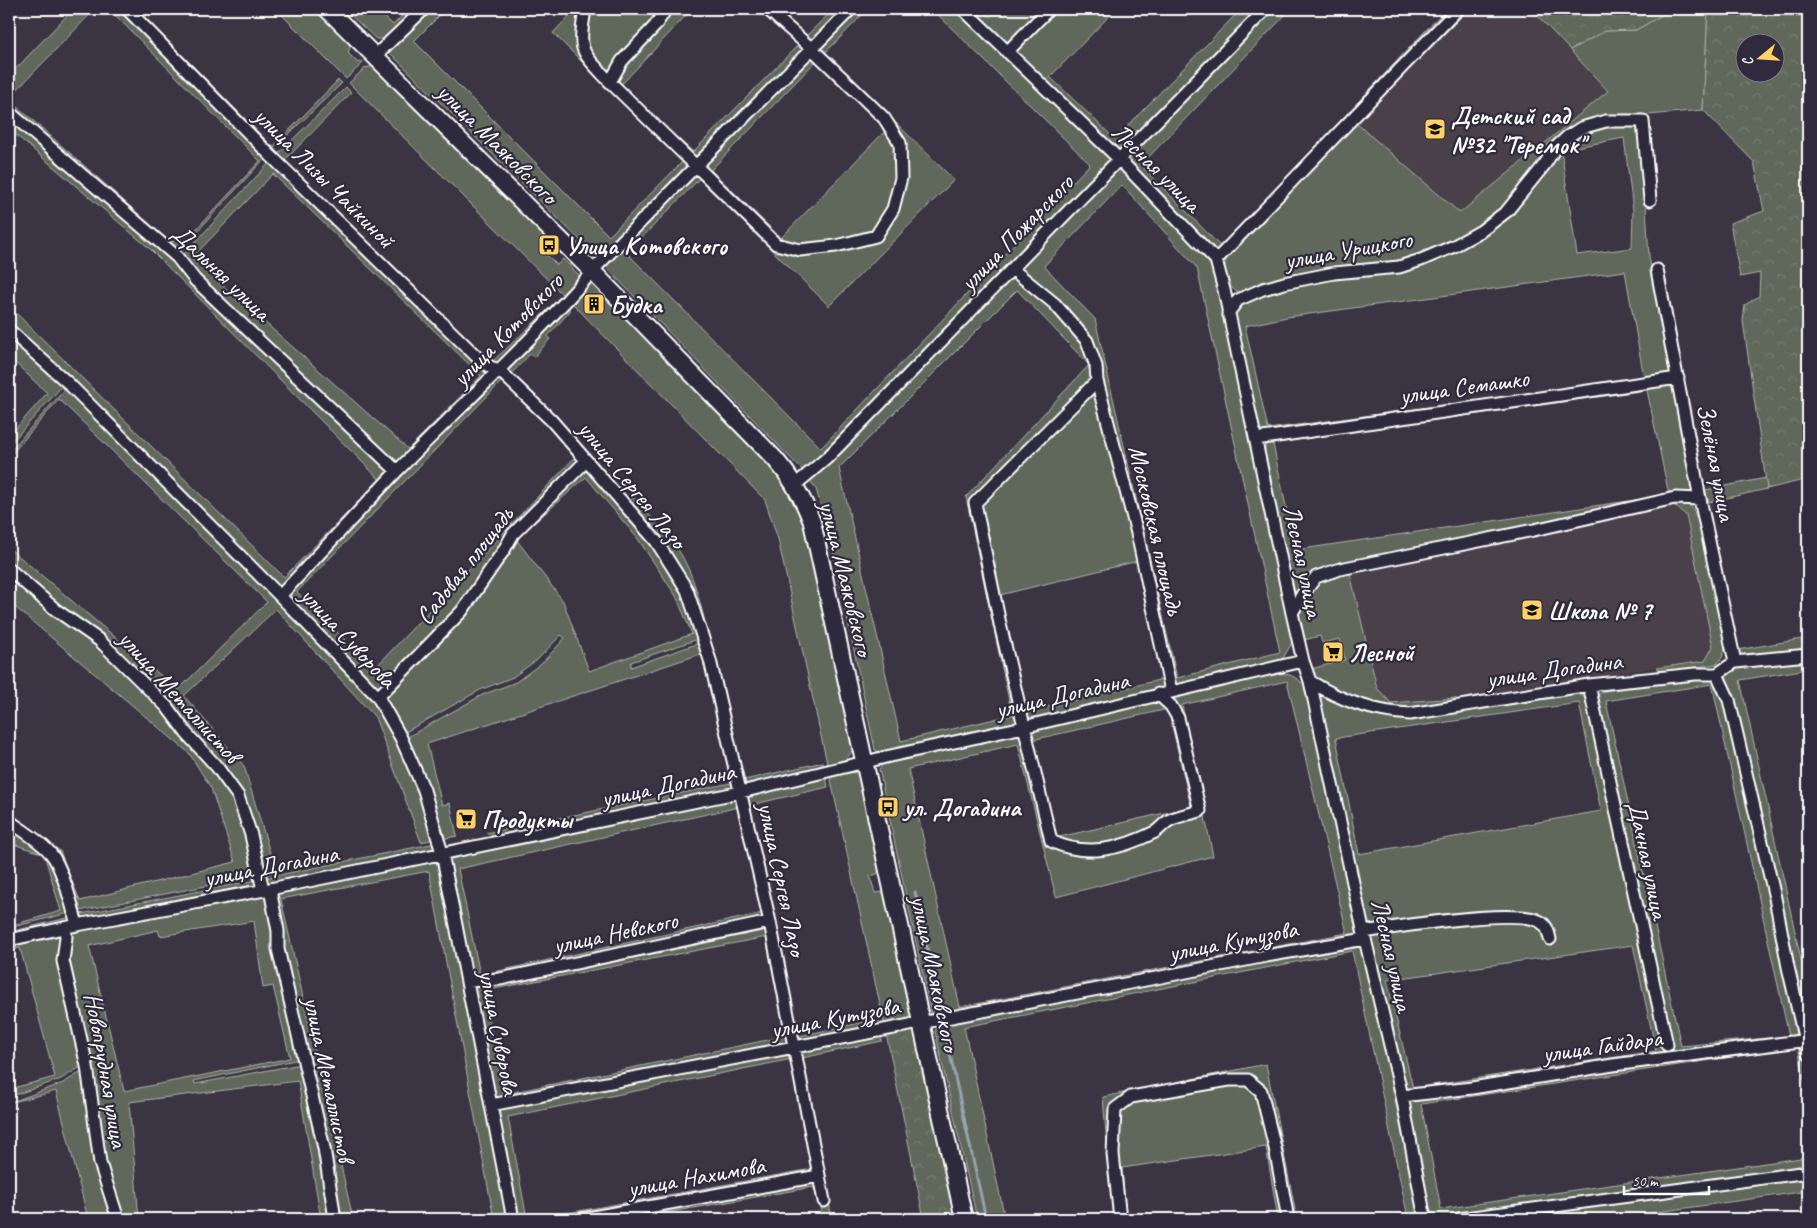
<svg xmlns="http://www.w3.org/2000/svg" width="1817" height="1228" font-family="Caveat,sans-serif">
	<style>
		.built { fill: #4a404a }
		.grass { fill: #5f675a; stroke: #afb3ac; fill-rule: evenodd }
		.forest { fill: url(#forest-crowns); stroke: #afb3ac; fill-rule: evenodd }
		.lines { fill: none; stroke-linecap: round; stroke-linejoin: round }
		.stream { stroke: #96a4af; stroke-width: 3 }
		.minor-casing { stroke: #fff; stroke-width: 15 }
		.secondary-casing { stroke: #fff; stroke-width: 20 }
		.minor { stroke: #2f2a3d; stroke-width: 11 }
		.secondary { stroke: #2f2a3d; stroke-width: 16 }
		.labels { text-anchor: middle; stroke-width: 4.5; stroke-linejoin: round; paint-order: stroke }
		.poi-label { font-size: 25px; font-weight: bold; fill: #fff; stroke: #2f2a3d; text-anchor: start }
		.street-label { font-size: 25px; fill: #fff; stroke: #2f2a3d }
	</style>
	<defs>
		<pattern id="forest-crowns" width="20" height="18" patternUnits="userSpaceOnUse" patternTransform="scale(1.25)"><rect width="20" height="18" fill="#5f675a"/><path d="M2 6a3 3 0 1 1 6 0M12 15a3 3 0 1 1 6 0" fill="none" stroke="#777e73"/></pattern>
	</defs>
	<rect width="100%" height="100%" fill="#3b3443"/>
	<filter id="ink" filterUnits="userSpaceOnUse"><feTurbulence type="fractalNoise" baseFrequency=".02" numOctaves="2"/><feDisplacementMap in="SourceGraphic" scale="10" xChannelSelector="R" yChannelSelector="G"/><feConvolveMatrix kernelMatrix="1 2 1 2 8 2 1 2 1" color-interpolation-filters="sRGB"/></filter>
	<g filter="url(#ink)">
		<path class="built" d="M1469,9h62l77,82 -148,122 -104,-90z
			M1672,504l14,11 27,132 -8,13 -250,38 -64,5 -14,-15 -27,-115z"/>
		<path class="grass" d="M73,9h22l-86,89v-22z
			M109,9h14l143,148 -85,92 -8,1 -164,-141v-10l160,142 15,1 76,-81z
			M130,9h6l137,138 65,-67 4,3 -72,69z
			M276,9h43l29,28 2,11 -2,5 10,10 5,-2 -1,3 -16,15z
			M344,9h33l16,16 16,-16h8l-34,30h-7z
			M430,9h16l-32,32 195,195 73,-74 -129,-129 21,-22 -1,-2h9l-5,30 116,125 -94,95 -210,-207v-6z
			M592,9h71l-54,68 -22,-24 1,-42z
			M668,9h24l-72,77 73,66 105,-107 -39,-36h5l44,39 -111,113 -85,-80z
			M772,9h5l29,27 28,-27h13l-36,35z
			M854,9h14l-43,44 129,127 -125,126 -130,-127 -72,74 194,195 269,-284 -158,-155h26l155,151 -308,313 -202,-209 93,-94 79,77 26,5 76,-15 19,-28 7,-66 -88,-95z
			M968,9h13l9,8 8,-8h47l-39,37z
			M1053,9h63l-66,68 65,62 126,-130h21l-142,145 -108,-102z
			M1270,9h21l-150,156 80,82 225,-238h8l-231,239 -8,4 -90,-93z
			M1463,9h6l-113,114 104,90 148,-122 -38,-41 35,-19 31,-1 36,-21h36l-5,101 -55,5 -22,-1 -18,2 -28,9 -40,39 -34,39 -23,20 -27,16 -54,24 -162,30c-13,-4 -19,-23 -13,-35 2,-5 6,-10 9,-14z
			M812,51l71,69 14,25 2,32 -9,30 -15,25 -74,15 -24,-5 -76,-77zM816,61l62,58 6,13 -103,106 -70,-68z
			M377,65l163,163 9,17 -5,7 13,13 6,-6 17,17 1,5 -15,17 -217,-215 16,-15z
			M346,87l5,6 -66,67 207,202 68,-64 2,2 -66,67 -4,-1 -217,-209z
			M9,115l167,146 216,212 -108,115 -8,-1 -267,-262v-19l275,271 96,-97 -231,-232 -140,-119z
			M1630,126l9,3 3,9 7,119 24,118 -407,58 -6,-4 -26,-109 1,-8 7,-8 23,-12 67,-13 69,-7 109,-58 16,-18 17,-22 14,-24 24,-17 18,-6zM1624,138l9,72 -1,38 -55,7 -16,-105zM1625,271l19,107 -376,51 -23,-103 42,-9z
			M271,161l221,212 -95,94 -212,-205 -1,-8zM273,174l208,202 -73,73 -216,-191z
			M1118,166l84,87 8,11 6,14 76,365 -9,15 -11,5 -99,22 -84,-345 -73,-71zM1122,185l75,83 83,384 -103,26 -82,-359 -51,-53z
			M1011,275c36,26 81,56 82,105l-121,122 46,221 -136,30 -7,-3 -43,-204 -16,-57 -8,-11zM1017,290l72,75 -123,132 46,218 -111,26 -62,-273z
			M594,282l192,198 19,39 50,226c-7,15 -11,17 -27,23l-50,-229 -13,-39 -195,-199 15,-16z
			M566,306l5,4 -23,26 2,3 -16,18 -4,-3 -21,22 41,39 79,86 5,-4c14,18 32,35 45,54 20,32 26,74 35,111l-8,-23 -48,-100 -155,-167z
			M9,335l55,49 -55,61v-9l38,-43 -38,-36z
			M500,375l4,4 -207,213 77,77 203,-214 5,6 -70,72 -52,76 -83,84 -90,-94 -1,-6 114,-119z
			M1673,383l21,110 -356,72 -43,32 -31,-144 2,-8 5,-5zM1647,390l22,105 -374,55 -22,-106 48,-8z
			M1096,386l39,147 32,154 -142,34 -47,-217zM1138,561l25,118 -137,33 -26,-117z
			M67,387l308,312 23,40 23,53 14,47 -14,3 -46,-125 -99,-108 -92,87 60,70 32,107 -14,2 -21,-80 -52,-63 -131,-124 -49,-43v-17l169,142 89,-88 -208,-203 -50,58v-5z
			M585,465l69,76 30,50 17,47 -70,24v5l71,-25 2,11 -277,91 15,61 8,-2 7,33 -16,3 -37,-100 78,-44 34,-13 27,-20 22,-24 -4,-3 -23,24 -25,18 -33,13 -78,44 -21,-37 83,-85 50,-75zM586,477l52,62 38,57 16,38 -103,37 -26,-70 -47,-62z
			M1766,478l1,11 -58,13 -4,-12z
			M1682,502l7,2 5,7 7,19 26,113 -5,15 -5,6 -55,8 -5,-4 48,-7 8,-14 -27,-132 -14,-11z
			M9,573l89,69 66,67 70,87 14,39 8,41 -177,35 -24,-58 -46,-35v-4l51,37 20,50 155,-39 -24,-74 -22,-35 -180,-151z
			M1350,573l27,115 14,15 64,-5 2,4c-46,7 -81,9 -124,-14 -9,-5 -20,-8 -22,-19l34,-9 -5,-21 -18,4 -2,-7 -16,4 -6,-25 2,-8 13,-18 11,-10z
			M1808,638v10l-69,8 -2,-6z
			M1808,660v9l-68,11 68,311v41l-83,-351 2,-8 3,-2 27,-6z
			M1274,673c15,0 22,3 32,14l52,247 -4,3 -414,79 -9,-3 -52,-244 6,-7zM1287,681l60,252 -387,74 -52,-238 110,-25 38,153 157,-41 -31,-151zM1168,709l23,98 -136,31 -23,-98z
			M1694,678l21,3 9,20 46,195 26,139 -4,3 -118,16 -78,-358 8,-5zM1712,684l77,352 -108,10 -75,-345z
			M1578,694l6,3 3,7 77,349 -252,38 -9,-7 -33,-143 1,-5 27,-5 93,-9 33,-1 10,4 9,6 2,10 5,1 6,-2c-5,-26 -26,-29 -50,-29l-137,15 -3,-3 -46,-223 5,-4c27,17 54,22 85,24zM1579,703l22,108 -242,43 -23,-116zM1633,945l23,106 -243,37 -26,-108z
			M823,762l1,7 -82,18 -2,-6z
			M851,772l11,2 19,91 -4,9 -7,2 5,17 7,-1 7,7 25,118 -6,4 -23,6 -55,-251z
			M826,777l2,10 -82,19 -2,-10z
			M736,782l1,6 -239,50 -12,-5z
			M739,797l28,123 -268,57 -29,1 -23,-117 3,-5zM739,807l24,106 -283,62 -22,-106z
			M9,825l40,32 10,23 10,33 -60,15v-2l52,-15 -17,-57 -28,-9 -7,-6z
			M436,843l-2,7 -167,34 -3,-6z
			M436,859l5,5 69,355h-16l-65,-348 -148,28 72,320h-15l-57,-271 -7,-52 3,-4z
			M257,880l-1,6 -172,33 -3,-5z
			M261,895l6,3 33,161 -106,22 1,3 106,-20 32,155h-12l-23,-138 -169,21 10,117h-18l-18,-56 -37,-203 3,-23 6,-7zM254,921l9,67 10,-2 17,72 -166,33 -35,-145 69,-16 2,6z
			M71,917l-2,6 -60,14v-5z
			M768,925l25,120 -300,57 -22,-119zM767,937l20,99 -283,58 -21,-103z
			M54,934l6,4 24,127 -23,14 -52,18v-8l46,-12 -35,-129 -11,3v-6z
			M1356,944l7,2 55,263 -4,10h-46l39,-6 -55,-262 -388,76 41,192h-28l-42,-188 6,-9 320,-62z
			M878,1019l2,9 -83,17 -2,-8z
			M881,1034l1,7 -80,17 30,161h-9l-3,-17 -7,-15 -182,32h-39l225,-40 -18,-129z
			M1801,1045l7,28v28l-10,-54 -377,57 20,105 367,-52v11l-377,51 -22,-114 4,-6 202,-31z
			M794,1051l22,124 -246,44h-36l278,-50 -20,-110 -284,58 19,102h-10l-23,-112z
			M1266,1064l31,155h-19l-12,-72 -144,21 4,51h-13l-10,-122z
			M85,1070l30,149h-27l-32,-128 -47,12 54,-20z
			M1808,1175v16l-201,28h-120z"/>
		<path class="forest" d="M1531,9h141l-36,21 -31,1 -35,19z
			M1708,9h100v470l-41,10 -24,-168 2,-16 14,-9 1,-23 -20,4 -10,-54 34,-12 -10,-49 -51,-52zM1744,42h30v30h-30z
			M908,1028l9,2 41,189h-34l-38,-186z"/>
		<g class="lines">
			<path class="stream" d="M915,892l27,124
				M943,1022l43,197
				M1660,1053l71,-9"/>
			<g class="minor-casing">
				<path id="minor" d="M127,9l144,147 205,200 14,11 9,3 53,51 104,120 31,49 23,70 60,262 54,279
					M585,9c-7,44 -5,41 25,73
					M666,9l-11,17 -33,35 -12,21 166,162 24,6 36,-4 40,-10 17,-27 8,-31 -1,-35 -16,-25 -73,-70 -44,-39
					M963,9l156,150 97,101 8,30 68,323 11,48 7,20 55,258 37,157 23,123
					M1007,52l42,-43
					M375,56l49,-47
					M9,112l168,145 18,23 202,191
					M1216,260l242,-251
					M1012,269l43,35 32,37 9,25 1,15 40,152 34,158
					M1657,270l43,229 35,163
					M1228,313l10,-13 25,-11 21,-6 50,-10 65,-6 22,-7 33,-14 27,-15 26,-20 38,-47 10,-16 12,-11 14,-9 25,-7h37l7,79
					M9,330l59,53 212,213 98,101 23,41 23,52 18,63 71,366
					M1097,381l-122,122 25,121 51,217c35,17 70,8 104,-9 5,-3 9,-9 15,-12 8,-4 20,-6 30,-9l-22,-93 -7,-12 -13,-12
					M1256,439l422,-61
					M795,485l32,-27 439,-449
					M9,569l47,41 43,30 68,67 20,27 30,33 21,29 13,39 12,55
					M280,596c39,-42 78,-84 117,-125 68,-69 139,-134 202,-207l252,-255
					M1292,613l10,-18 14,-18 24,-8 194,-39 141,-32 25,1
					M1717,674l12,26 46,198 13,69 20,87
					M1310,681c31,20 62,31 100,33l179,-29 106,-11h22l18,-12 73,-7
					M1589,685l78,360
					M378,697l84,-86 42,-61 9,-16 73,-73
					M9,821c13,9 33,21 43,34 10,13 21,53 25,70
					M270,889l8,42v18l46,199 11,71
					M65,928l1,9 -3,24 24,105 13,97 18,56
					M1364,932c31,-5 152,-24 175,-11 8,4 9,10 11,18
					M9,940l68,-15 193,-36 471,-97 149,-36 133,-29 280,-66
					M468,981l32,-2 270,-57
					M1402,1096l70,-8 141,-23 195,-25
					M491,1105l665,-127 110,-22 99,-17
					M582,1219l237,-43
					M1120,1219l-7,-65 2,-45 16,-12 98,-17h19l13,11 14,57 13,71
					M1458,1219l350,-47"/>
			</g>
			<g class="secondary-casing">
				<path id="secondary" d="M327,9l266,263 182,187c17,19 28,39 37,63l152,697"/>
			</g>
			<use href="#minor" class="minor"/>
			<use href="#secondary" class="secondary"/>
		</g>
	</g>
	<defs>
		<g id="school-square" transform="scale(1.125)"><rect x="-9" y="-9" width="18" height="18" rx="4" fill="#ffd166" stroke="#2f2a3d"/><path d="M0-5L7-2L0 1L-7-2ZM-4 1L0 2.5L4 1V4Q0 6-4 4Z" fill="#111"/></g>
		<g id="bus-square" transform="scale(1.125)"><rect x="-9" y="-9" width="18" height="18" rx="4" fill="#ffd166" stroke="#2f2a3d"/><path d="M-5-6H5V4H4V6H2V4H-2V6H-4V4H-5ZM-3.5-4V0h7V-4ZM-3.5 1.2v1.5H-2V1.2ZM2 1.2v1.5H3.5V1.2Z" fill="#111"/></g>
		<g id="building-square" transform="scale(1.125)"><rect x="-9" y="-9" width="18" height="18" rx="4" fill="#ffd166" stroke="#2f2a3d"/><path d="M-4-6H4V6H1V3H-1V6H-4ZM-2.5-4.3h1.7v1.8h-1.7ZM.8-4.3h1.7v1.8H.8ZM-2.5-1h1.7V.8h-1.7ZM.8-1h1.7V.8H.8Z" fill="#111"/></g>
		<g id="supermarket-square" transform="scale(1.125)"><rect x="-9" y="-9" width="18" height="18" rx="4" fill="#ffd166" stroke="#2f2a3d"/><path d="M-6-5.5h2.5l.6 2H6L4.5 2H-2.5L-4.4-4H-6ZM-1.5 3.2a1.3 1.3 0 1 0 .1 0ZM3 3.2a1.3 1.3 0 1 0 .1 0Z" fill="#111"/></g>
	</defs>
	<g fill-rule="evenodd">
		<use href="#school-square" x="1435" y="129"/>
		<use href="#bus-square" x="549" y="245"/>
		<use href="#building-square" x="594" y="304"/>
		<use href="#school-square" x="1532" y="610"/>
		<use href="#supermarket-square" x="1333" y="652"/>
		<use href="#bus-square" x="888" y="807"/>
		<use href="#supermarket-square" x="466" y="819"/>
	</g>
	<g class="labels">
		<g class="poi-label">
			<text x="1451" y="124">Детский сад<tspan x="1451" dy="29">№32 "Теремок"</tspan></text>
			<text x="565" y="254">Улица Котовского</text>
			<text x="610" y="313">Будка</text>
			<text x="1548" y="619">Школа № 7</text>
			<text x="1349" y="661">Лесной</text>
			<text x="904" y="816">ул. Догадина</text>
			<text x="482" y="828">Продукты</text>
		</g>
		<g class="street-label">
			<text transform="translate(498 143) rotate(45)" y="9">улица Маяковского</text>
			<text transform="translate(1157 167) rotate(45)" y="9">Лесная улица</text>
			<text transform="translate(325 177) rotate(45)" y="9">улица Лизы Чайкиной</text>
			<text transform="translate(1016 232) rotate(-46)" y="9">улица Пожарского</text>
			<text transform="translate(1348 249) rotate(-10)" y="9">улица Урицкого</text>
			<text transform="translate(222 272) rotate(44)" y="9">Дальняя улица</text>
			<text transform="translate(507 329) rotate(-46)" y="9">улица Котовского</text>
			<text transform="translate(1464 386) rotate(-8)" y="9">улица Семашко</text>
			<text transform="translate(1717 462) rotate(79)" y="9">Зелёная улица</text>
			<text transform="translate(633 484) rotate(51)" y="9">улица Сергея Лазо</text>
			<text transform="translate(1157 530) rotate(77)" y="9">Московская площадь</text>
			<text transform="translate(1304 561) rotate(78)" y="9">Лесная улица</text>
			<text transform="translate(464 565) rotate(-52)" y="9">Садовая площадь</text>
			<text transform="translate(847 578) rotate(76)" y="9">улица Маяковского</text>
			<text transform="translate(349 637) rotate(47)" y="9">улица Суворова</text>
			<text transform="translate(1554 669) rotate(-8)" y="9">улица Догадина</text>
			<text transform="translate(1062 694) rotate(-13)" y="9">улица Догадина</text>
			<text transform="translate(180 696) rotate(48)" y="9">улица Металлистов</text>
			<text transform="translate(668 784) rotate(-12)" y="9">улица Догадина</text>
			<text transform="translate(1649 860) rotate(78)" y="9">Дачная улица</text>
			<text transform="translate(271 865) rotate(-11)" y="9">улица Догадина</text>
			<text transform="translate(783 879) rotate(78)" y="9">улица Сергея Лазо</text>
			<text transform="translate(615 932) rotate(-12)" y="9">улица Невского</text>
			<text transform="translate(1233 940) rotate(-11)" y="9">улица Кутузова</text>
			<text transform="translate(1393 955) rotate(77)" y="9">Лесная улица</text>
			<text transform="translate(936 973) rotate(78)" y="9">улица Маяковского</text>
			<text transform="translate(835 1017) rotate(-11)" y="9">улица Кутузова</text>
			<text transform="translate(500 1032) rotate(79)" y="9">улица Суворова</text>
			<text transform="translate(1602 1045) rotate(-8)" y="9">улица Гайдара</text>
			<text transform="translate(107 1070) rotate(80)" y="9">Новопрудная улица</text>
			<text transform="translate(330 1079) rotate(78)" y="9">улица Металлистов</text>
			<text transform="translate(696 1176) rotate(-10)" y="9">улица Нахимова</text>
		</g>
	</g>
	<rect width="1817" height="1228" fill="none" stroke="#2f2a3d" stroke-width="30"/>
	<rect x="15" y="15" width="1787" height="1198" fill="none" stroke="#fff" stroke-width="2" filter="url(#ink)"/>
	<g transform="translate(1760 58) rotate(252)"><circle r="24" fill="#2f2a3d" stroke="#827f8b"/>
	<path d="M0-4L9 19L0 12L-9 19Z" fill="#ffd166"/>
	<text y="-8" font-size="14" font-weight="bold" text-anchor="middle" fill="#ffffff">С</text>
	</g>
	<path d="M1624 1186v8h85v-8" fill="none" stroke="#ffffff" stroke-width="2.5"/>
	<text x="1632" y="1186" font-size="15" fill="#ffffff" stroke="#2f2a3d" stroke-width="4" paint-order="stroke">50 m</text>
</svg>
